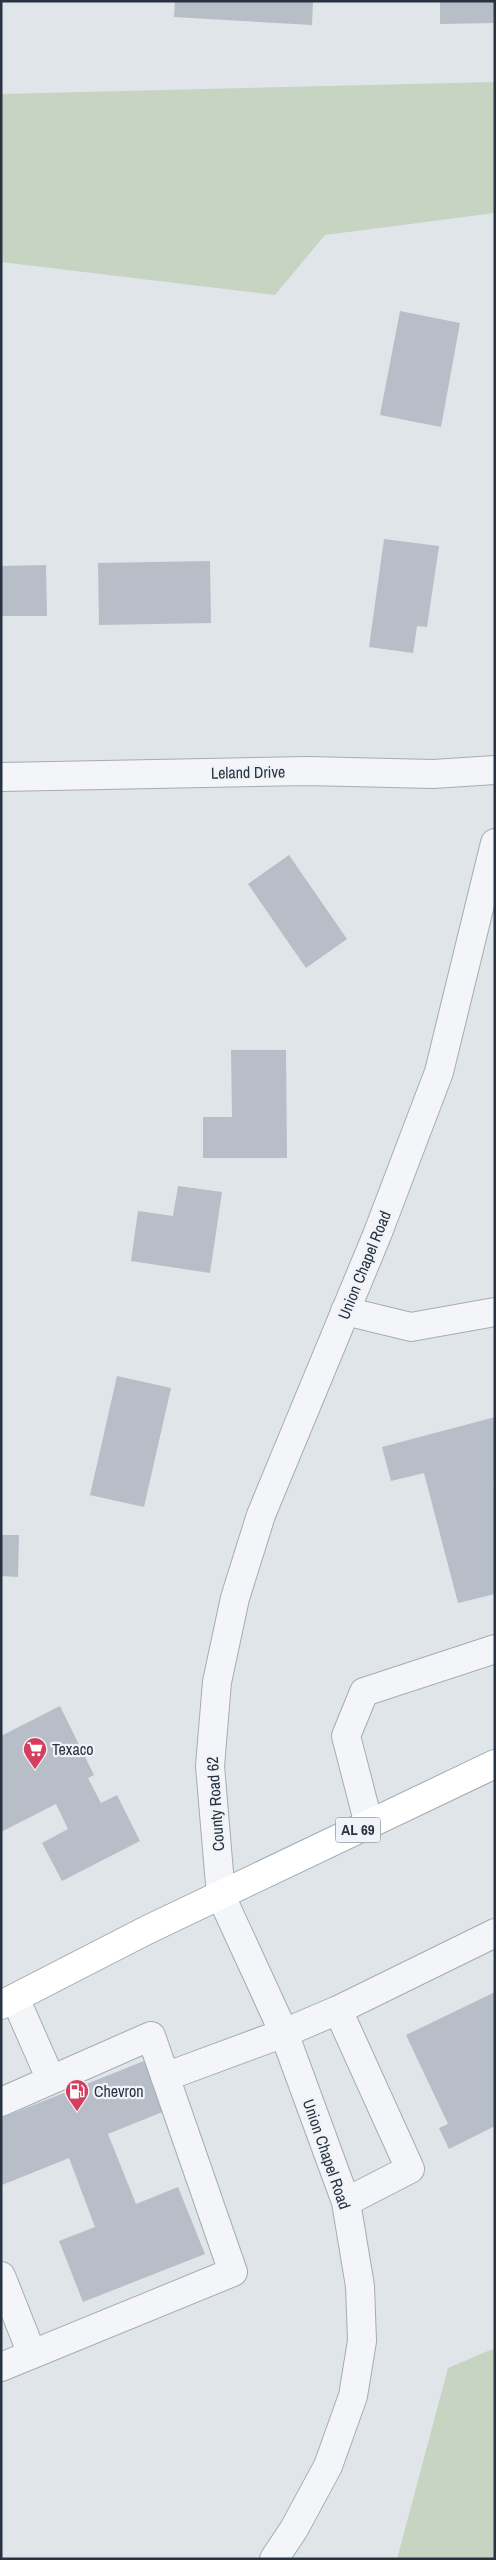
<svg xmlns="http://www.w3.org/2000/svg" width="496" height="2560" font-family="'Archivo Narrow',sans-serif">
	<style>
		.green { fill: #c7d4c1 }
		.building { fill: #b7bec7 }
		.lines { fill: none; stroke-linecap: round; stroke-linejoin: round }
		.minor-casing { stroke: #a5acb4; stroke-width: 30 }
		.major-casing { stroke: #9faab6; stroke-width: 30 }
		.minor { stroke: #f3f5f8; stroke-width: 28 }
		.major { stroke: #fff; stroke-width: 28 }
		.labels { text-anchor: middle; stroke-width: 4.5; stroke-linejoin: round; paint-order: stroke }
		.shield { fill: #f0f3f7; stroke: #646d78; stroke-width: 1 }
		.shield-label { font-size: 15px; font-weight: bold; fill: #283342 }
		.street-label { font-size: 16px; fill: #283342; stroke: #f0f3f7 }
		.poi-label { font-size: 16px; fill: #283342; stroke: #f0f3f7; text-anchor: start }
	</style>
	<rect width="100%" height="100%" fill="#e0e5ea"/>
	<path class="green" d="M495,82v131l-170,22 -50,60 -274,-33v-168z
		M495,2348v211h-98l51,-191z"/>
	<path class="building" d="M175,1h138l-1,24 -138,-8z
		M440,1h55v22l-55,1z
		M400,311l60,12 -19,104 -61,-12z
		M384,539l55,7 -12,81 -10,-1 -4,27 -44,-6z
		M210,561l1,62 -112,2 -1,-62z
		M46,565l1,51h-46v-50z
		M289,855l58,84 -41,29 -58,-84z
		M231,1050h55l1,108h-84v-41h29z
		M178,1186l44,6 -12,81 -79,-12 7,-50 35,5z
		M117,1376l54,12 -27,119 -54,-12z
		M495,1417v65h-2l2,8v104l-37,9 -34,-130 -33,8 -9,-34z
		M1,1535h18l-1,42 -17,-1z
		M60,1706l34,69 -6,3 13,25 16,-8 23,46 -78,40 -20,-38 26,-14 -12,-25 -55,28v-96z
		M495,1992v134l-46,23 -10,-21 9,-4 -42,-89z
		M144,2061l21,50 -57,23 28,70 42,-17 27,67 -122,48 -24,-61 36,-14 -26,-69 -67,27 -1,-67z"/>
	<g class="lines">
		<g class="minor-casing">
			<path id="minor" d="M1,777l306,-6 126,3 62,-4
				M345,1311l66,16 84,-15
				M369,1825l-23,-89 18,-44 131,-43
				M15,1998l36,82
				M338,2010l72,159 -64,33
				M165,2077l119,-44 54,-23 157,-77
				M1,2102l150,-66 82,236 -232,95
				M1,2276l31,78
				M274,2559l20,-30 34,-63 25,-70 9,-55 -2,-55 -14,-84 -62,-169 -63,-137 -11,-130 7,-84 18,-84 26,-83 116,-280 62,-163 56,-229"/>
		</g>
		<g class="major-casing">
			<path id="major" d="M1,2005l146,-75 348,-166"/>
		</g>
		<use href="#minor" class="minor"/>
		<use href="#major" class="major"/>
	</g>
	<defs>
		<g id="supermarket-pin" transform="scale(1.25)"><path d="M0 17L-7.5 6A9.5 9.5 0 1 1 7.5 6Z" fill="#d63e5f" stroke="#f0f3f7"/><path d="M-6-5.5h2.5l.6 2H6L4.5 2H-2.5L-4.4-4H-6ZM-1.5 3.2a1.3 1.3 0 1 0 .1 0ZM3 3.2a1.3 1.3 0 1 0 .1 0Z" fill="#fff"/></g>
		<g id="fuel-pin" transform="scale(1.25)"><path d="M0 17L-7.5 6A9.5 9.5 0 1 1 7.5 6Z" fill="#d63e5f" stroke="#f0f3f7"/><path d="M-5.5-6h7V0h2V4h1.3V-2.5L3-4.5l.8-.8L6-3V5H2.5V1h-1V6h-7ZM-4.2-4.7v3.2H.2V-4.7Z" fill="#fff"/></g>
	</defs>
	<g fill-rule="evenodd">
		<use href="#supermarket-pin" x="35" y="1749"/>
		<use href="#fuel-pin" x="77" y="2091"/>
	</g>
	<g class="labels">
		<rect class="shield" x="335.5" y="1817.5" width="45" height="25" rx="4"/>
		<g class="shield-label">
			<text x="358" y="1835">AL 69</text>
		</g>
		<g class="street-label">
			<text transform="translate(248 772) rotate(-1)" y="6">Leland Drive</text>
			<text transform="translate(364 1265) rotate(-68)" y="6">Union Chapel Road</text>
			<text transform="translate(215 1804) rotate(-94)" y="6">County Road 62</text>
			<text transform="translate(327 2154) rotate(71)" y="6">Union Chapel Road</text>
		</g>
		<g class="poi-label">
			<text x="52" y="1755">Texaco</text>
			<text x="94" y="2097">Chevron</text>
		</g>
	</g>
	<rect width="496" height="2560" fill="none" stroke="#283342" stroke-width="5"/>
</svg>
